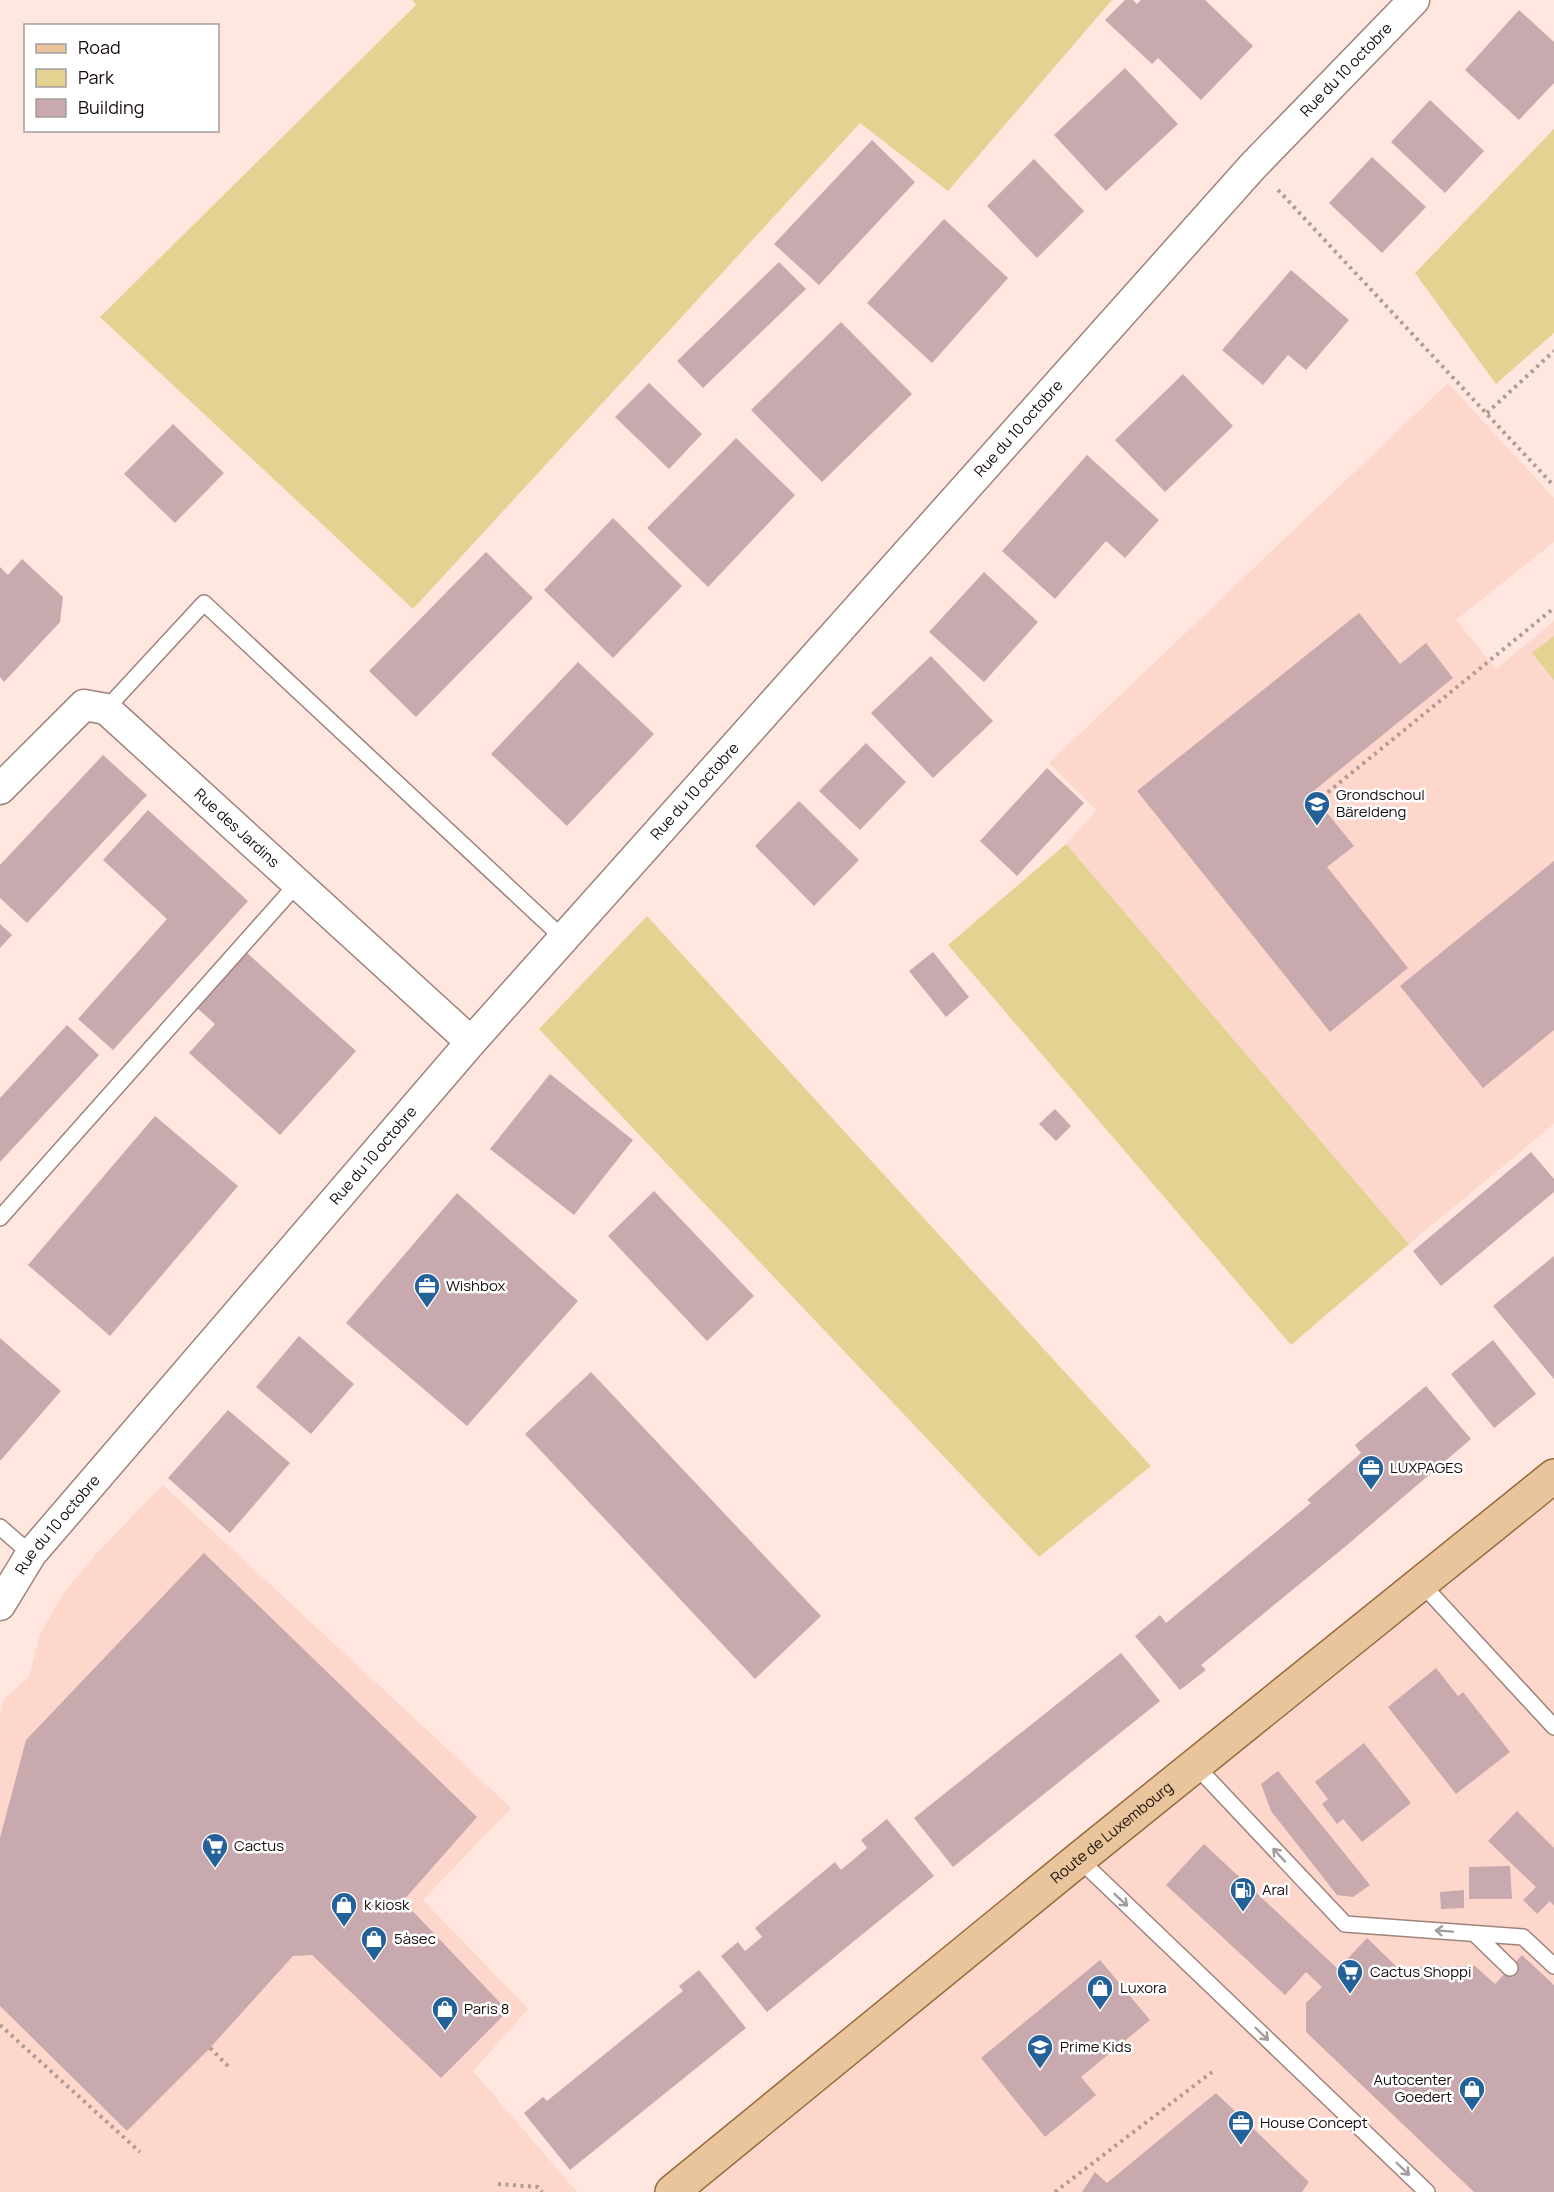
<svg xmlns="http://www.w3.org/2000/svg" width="1554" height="2192" font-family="Manrope,sans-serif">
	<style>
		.built { fill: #fed7cc }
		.green { fill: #e3d292 }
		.building { fill: #c7a9ae }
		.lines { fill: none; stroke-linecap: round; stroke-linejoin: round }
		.service-casing { stroke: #9e837b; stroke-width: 18 }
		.minor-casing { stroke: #9e837b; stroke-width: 33 }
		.primary-casing { stroke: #976a3d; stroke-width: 36 }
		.path { stroke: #ae9b95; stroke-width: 4; stroke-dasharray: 3 4.5; stroke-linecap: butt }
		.service { stroke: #fff; stroke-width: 15 }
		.minor { stroke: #fff; stroke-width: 30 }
		.primary { stroke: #eac49b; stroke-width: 33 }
		.oneway { stroke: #a29e9d }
		.labels { text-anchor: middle; stroke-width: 5; stroke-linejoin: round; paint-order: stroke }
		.street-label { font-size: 15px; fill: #160d0a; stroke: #fff }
		.poi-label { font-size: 15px; fill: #160d0a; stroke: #fff; text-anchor: start }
	</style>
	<rect width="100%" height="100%" fill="#ffe6df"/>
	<path class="built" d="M1448,383l106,115v44l-98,78 40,49 58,-48v503l-145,120 -343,-400 30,-34 -47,-47z
		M1554,1476v716h-882z
		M163,1485l348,323 -88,92 105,109 -55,62 104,121h-577v-476l4,-17 25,-22 11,-43 23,-40 31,-38z"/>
	<path class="green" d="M412,0h700l-164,191 -88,-68 -447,486 -313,-292 316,-312z
		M1554,129v204l-58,51 -81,-111z
		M1554,636v44l-22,-27z
		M1066,844l343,400 -118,101 -343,-400z
		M647,916l504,550 -112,91 -500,-528z"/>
	<path class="building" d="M1125,0h8l4,4 4,-4h64l48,46 -52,54 -43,-42 -6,6 -47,-44z
		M1519,10l35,32v41l-35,37 -54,-50z
		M1125,68l53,56 -72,67 -52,-56z
		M1430,100l54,51 -39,42 -54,-51z
		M872,140l43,42 -96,103 -45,-41z
		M1372,157l54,50 -44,46 -53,-50z
		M1034,159l50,52 -47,47 -50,-52z
		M944,219l64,59 -76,85 -65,-60z
		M779,262l27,27 -103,99 -26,-27z
		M1291,270l58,50 -43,50 -18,-15 -25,30 -41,-35z
		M841,322l71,72 -90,88 -71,-72z
		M1183,374l50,52 -68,66 -50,-52z
		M649,383l53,51 -33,35 -54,-52z
		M173,424l51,49 -49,50 -51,-49z
		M736,438l59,57 -87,92 -61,-59z
		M1087,455l72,65 -34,38 -19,-17 -51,58 -53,-48z
		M613,518l69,68 -69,72 -69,-68z
		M486,552l47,46 -117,119 -47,-46z
		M22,559l41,38 -3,25 -56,60 -4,-5v-110l8,8z
		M984,572l54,50 -54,60 -55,-50z
		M1359,613l41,51 26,-21 27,35 -142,115 43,53 -27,21 81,101 -78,64 -193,-241z
		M931,656l62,65 -60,57 -62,-65z
		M578,662l76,72 -87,92 -76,-72z
		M866,743l40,39 -46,48 -41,-39z
		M103,755l44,40 -120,128 -27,-25v-33z
		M1047,768l37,35 -67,73 -37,-35z
		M799,801l60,59 -45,46 -59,-60z
		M148,810l100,91 -135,149 -35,-31 89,-100 -64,-59z
		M1554,861v169l-71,58 -83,-102z
		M0,924l12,11 -12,13z
		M246,952l110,99 -76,84 -91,-82 26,-29 -19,-17z
		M933,952l36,45 -23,20 -37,-46z
		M67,1025l32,30 -99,107v-64z
		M550,1074l83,66 -59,75 -84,-66z
		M1055,1109l16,17 -15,15 -17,-17z
		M155,1116l83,70 -128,150 -82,-71z
		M1531,1152l23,27v13l-113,94 -28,-35z
		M654,1191l100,105 -47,45 -99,-105z
		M457,1193l121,108 -111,125 -121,-103z
		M1554,1256v123l-61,-73z
		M299,1336l55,48 -43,50 -55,-47z
		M0,1338l61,53 -61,70z
		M1493,1340l43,54 -42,34 -43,-54z
		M591,1372l230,244 -66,63 -230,-245z
		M1426,1386l45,53 -125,107 -145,119 5,5 -26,20 -45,-54 25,-21 6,8 145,-120 -4,-3 54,-47 -6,-8z
		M228,1410l62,53 -60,70 -62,-55z
		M204,1553l273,264 -74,84 105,110 -67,67 -129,-123 -19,1 -83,92 -83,83 -127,-125v-168l26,-98z
		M1121,1653l39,48 -207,166 -39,-49z
		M1436,1668l22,28 5,-4 47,60 -54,42 -68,-87z
		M1364,1743l47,60 -49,39 -19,-23 -6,5 -15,-20 6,-5 -13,-17z
		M1278,1771l92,114 -17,12 -16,-2 -66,-84 -10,-27z
		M1517,1811l37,37v58l-4,-5 -13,13 -14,-14 13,-13 -48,-46z
		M887,1819l47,57 -167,136 -46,-56 17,-14 7,9 17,-14 -7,-9 80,-66 6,8 26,-22 -6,-8z
		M1204,1844l134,125 29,-31 31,30 77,-2 20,18 27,-29 32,30v207h-80l-168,-160v-29l16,-16 -16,-15 -21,23 -119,-110z
		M1510,1866l2,33h-43v-32z
		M1464,1890v18l-23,1 -1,-17z
		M1100,1960l50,60 -69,57 15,18 -51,42 -64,-79z
		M699,1970l47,58 -176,142 -46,-57 19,-16 4,4 127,-103 9,-7 -4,-5z
		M1216,2093l93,89 -7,10h-220l13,-20 12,11z"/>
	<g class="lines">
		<g class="service-casing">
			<path id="service" d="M106,709l98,-106 360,336
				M0,1218l297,-334
				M0,1527l31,27
				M1421,1583l133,144
				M1196,1766l149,158 178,13 31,29
				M1079,1859l348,333
				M1475,1934l35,34"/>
		</g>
		<g class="minor-casing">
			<g id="minor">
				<path id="s1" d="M0,789l84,-84 22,4 365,333"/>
				<path id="s2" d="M0,1605l31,-51 440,-512 782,-876 161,-166"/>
			</g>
		</g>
		<g class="primary-casing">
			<g id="primary">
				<path id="s3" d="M672,2192l407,-333 475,-383"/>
			</g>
		</g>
		<path class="path" d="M1278,190l276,296
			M1487,413l67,-62
			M1322,797l232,-189
			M0,2025l140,127
			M210,2048l19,19
			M498,2184l40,3 4,5
			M1055,2192l157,-120"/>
		<use href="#service" class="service"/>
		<use href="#minor" class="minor"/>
		<use href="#primary" class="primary"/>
	</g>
	<defs><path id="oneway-shaft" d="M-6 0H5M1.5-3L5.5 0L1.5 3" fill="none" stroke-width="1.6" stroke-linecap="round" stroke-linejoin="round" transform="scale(1.5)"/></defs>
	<g class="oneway">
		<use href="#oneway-shaft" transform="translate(1279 1855) rotate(-133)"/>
		<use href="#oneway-shaft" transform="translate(1121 1900) rotate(43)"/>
		<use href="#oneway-shaft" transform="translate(1444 1931) rotate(-176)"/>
		<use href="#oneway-shaft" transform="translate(1262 2034) rotate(44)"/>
		<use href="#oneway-shaft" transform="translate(1403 2169) rotate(44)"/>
	</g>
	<defs>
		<g id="school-pin" transform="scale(1.35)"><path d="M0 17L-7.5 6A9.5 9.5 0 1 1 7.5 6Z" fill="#246198" stroke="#fff"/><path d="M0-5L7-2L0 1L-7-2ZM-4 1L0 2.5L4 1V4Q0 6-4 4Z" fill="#fff"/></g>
		<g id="office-pin" transform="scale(1.35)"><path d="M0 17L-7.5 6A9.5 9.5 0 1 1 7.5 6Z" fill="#246198" stroke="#fff"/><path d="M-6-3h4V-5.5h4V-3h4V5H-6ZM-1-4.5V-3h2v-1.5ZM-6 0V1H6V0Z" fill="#fff"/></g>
		<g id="supermarket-pin" transform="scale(1.35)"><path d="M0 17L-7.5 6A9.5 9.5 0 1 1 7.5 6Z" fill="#246198" stroke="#fff"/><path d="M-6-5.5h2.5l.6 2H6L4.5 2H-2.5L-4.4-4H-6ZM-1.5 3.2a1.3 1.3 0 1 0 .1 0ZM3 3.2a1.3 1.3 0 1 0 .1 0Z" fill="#fff"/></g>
		<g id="fuel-pin" transform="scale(1.35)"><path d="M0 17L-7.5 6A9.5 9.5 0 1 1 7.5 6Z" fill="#246198" stroke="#fff"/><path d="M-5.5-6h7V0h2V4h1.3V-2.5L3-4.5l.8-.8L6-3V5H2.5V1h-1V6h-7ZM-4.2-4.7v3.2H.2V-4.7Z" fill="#fff"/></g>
		<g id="shop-pin" transform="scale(1.35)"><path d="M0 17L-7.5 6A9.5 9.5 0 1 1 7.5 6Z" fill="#246198" stroke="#fff"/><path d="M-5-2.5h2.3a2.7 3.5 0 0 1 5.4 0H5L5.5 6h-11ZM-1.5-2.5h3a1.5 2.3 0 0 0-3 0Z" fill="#fff"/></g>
	</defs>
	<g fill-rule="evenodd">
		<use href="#school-pin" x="1317" y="804"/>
		<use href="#office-pin" x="427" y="1286"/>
		<use href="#office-pin" x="1371" y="1468"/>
		<use href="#supermarket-pin" x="215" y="1846"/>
		<use href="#fuel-pin" x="1243" y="1890"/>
		<use href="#shop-pin" x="344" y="1905"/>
		<use href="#shop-pin" x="374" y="1939"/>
		<use href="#supermarket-pin" x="1350" y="1972"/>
		<use href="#shop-pin" x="1100" y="1988"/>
		<use href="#shop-pin" x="445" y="2009"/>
		<use href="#school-pin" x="1040" y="2047"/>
		<use href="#shop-pin" x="1472" y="2089"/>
		<use href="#office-pin" x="1241" y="2123"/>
	</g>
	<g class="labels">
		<g class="street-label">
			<text dy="5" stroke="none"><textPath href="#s2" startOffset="2043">Rue du 10 octobre</textPath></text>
			<text dy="5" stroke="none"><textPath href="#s2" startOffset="1557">Rue du 10 octobre</textPath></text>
			<text dy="5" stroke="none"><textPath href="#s2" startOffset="1071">Rue du 10 octobre</textPath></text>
			<text dy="5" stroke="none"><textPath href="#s1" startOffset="318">Rue des Jardins</textPath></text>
			<text dy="5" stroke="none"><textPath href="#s2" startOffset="585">Rue du 10 octobre</textPath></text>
			<text dy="5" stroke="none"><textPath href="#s2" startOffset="99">Rue du 10 octobre</textPath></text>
			<text dy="5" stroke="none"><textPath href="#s3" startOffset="568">Route de Luxembourg</textPath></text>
		</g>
		<g class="poi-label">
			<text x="1336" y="800">Grondschoul<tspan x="1336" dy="17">Bäreldeng</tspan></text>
			<text x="446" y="1291">Wishbox</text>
			<text x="1390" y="1473">LUXPAGES</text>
			<text x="234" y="1851">Cactus</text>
			<text x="1262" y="1895">Aral</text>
			<text x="364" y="1910">k kiosk</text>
			<text x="394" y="1944">5àsec</text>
			<text x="1370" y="1977">Cactus Shoppi</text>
			<text x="1120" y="1993">Luxora</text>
			<text x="464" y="2014">Paris 8</text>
			<text x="1060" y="2052">Prime Kids</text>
			<text x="1452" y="2085" text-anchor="end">Autocenter<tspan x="1452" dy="17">Goedert</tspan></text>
			<text x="1260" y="2128">House Concept</text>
		</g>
	</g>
	<rect x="24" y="24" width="195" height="108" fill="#ffffff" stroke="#a29e9d" stroke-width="1.5"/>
	<rect x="36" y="44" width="30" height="9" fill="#eac49b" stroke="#a29e9d" stroke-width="1.5"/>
	<text x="78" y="54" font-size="18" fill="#160d0a">Road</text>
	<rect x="36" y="69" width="30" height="18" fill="#e3d292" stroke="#a29e9d" stroke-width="1.5"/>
	<text x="78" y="84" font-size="18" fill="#160d0a">Park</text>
	<rect x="36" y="99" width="30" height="18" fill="#c7a9ae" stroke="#a29e9d" stroke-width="1.5"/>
	<text x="78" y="114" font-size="18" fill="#160d0a">Building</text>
</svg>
